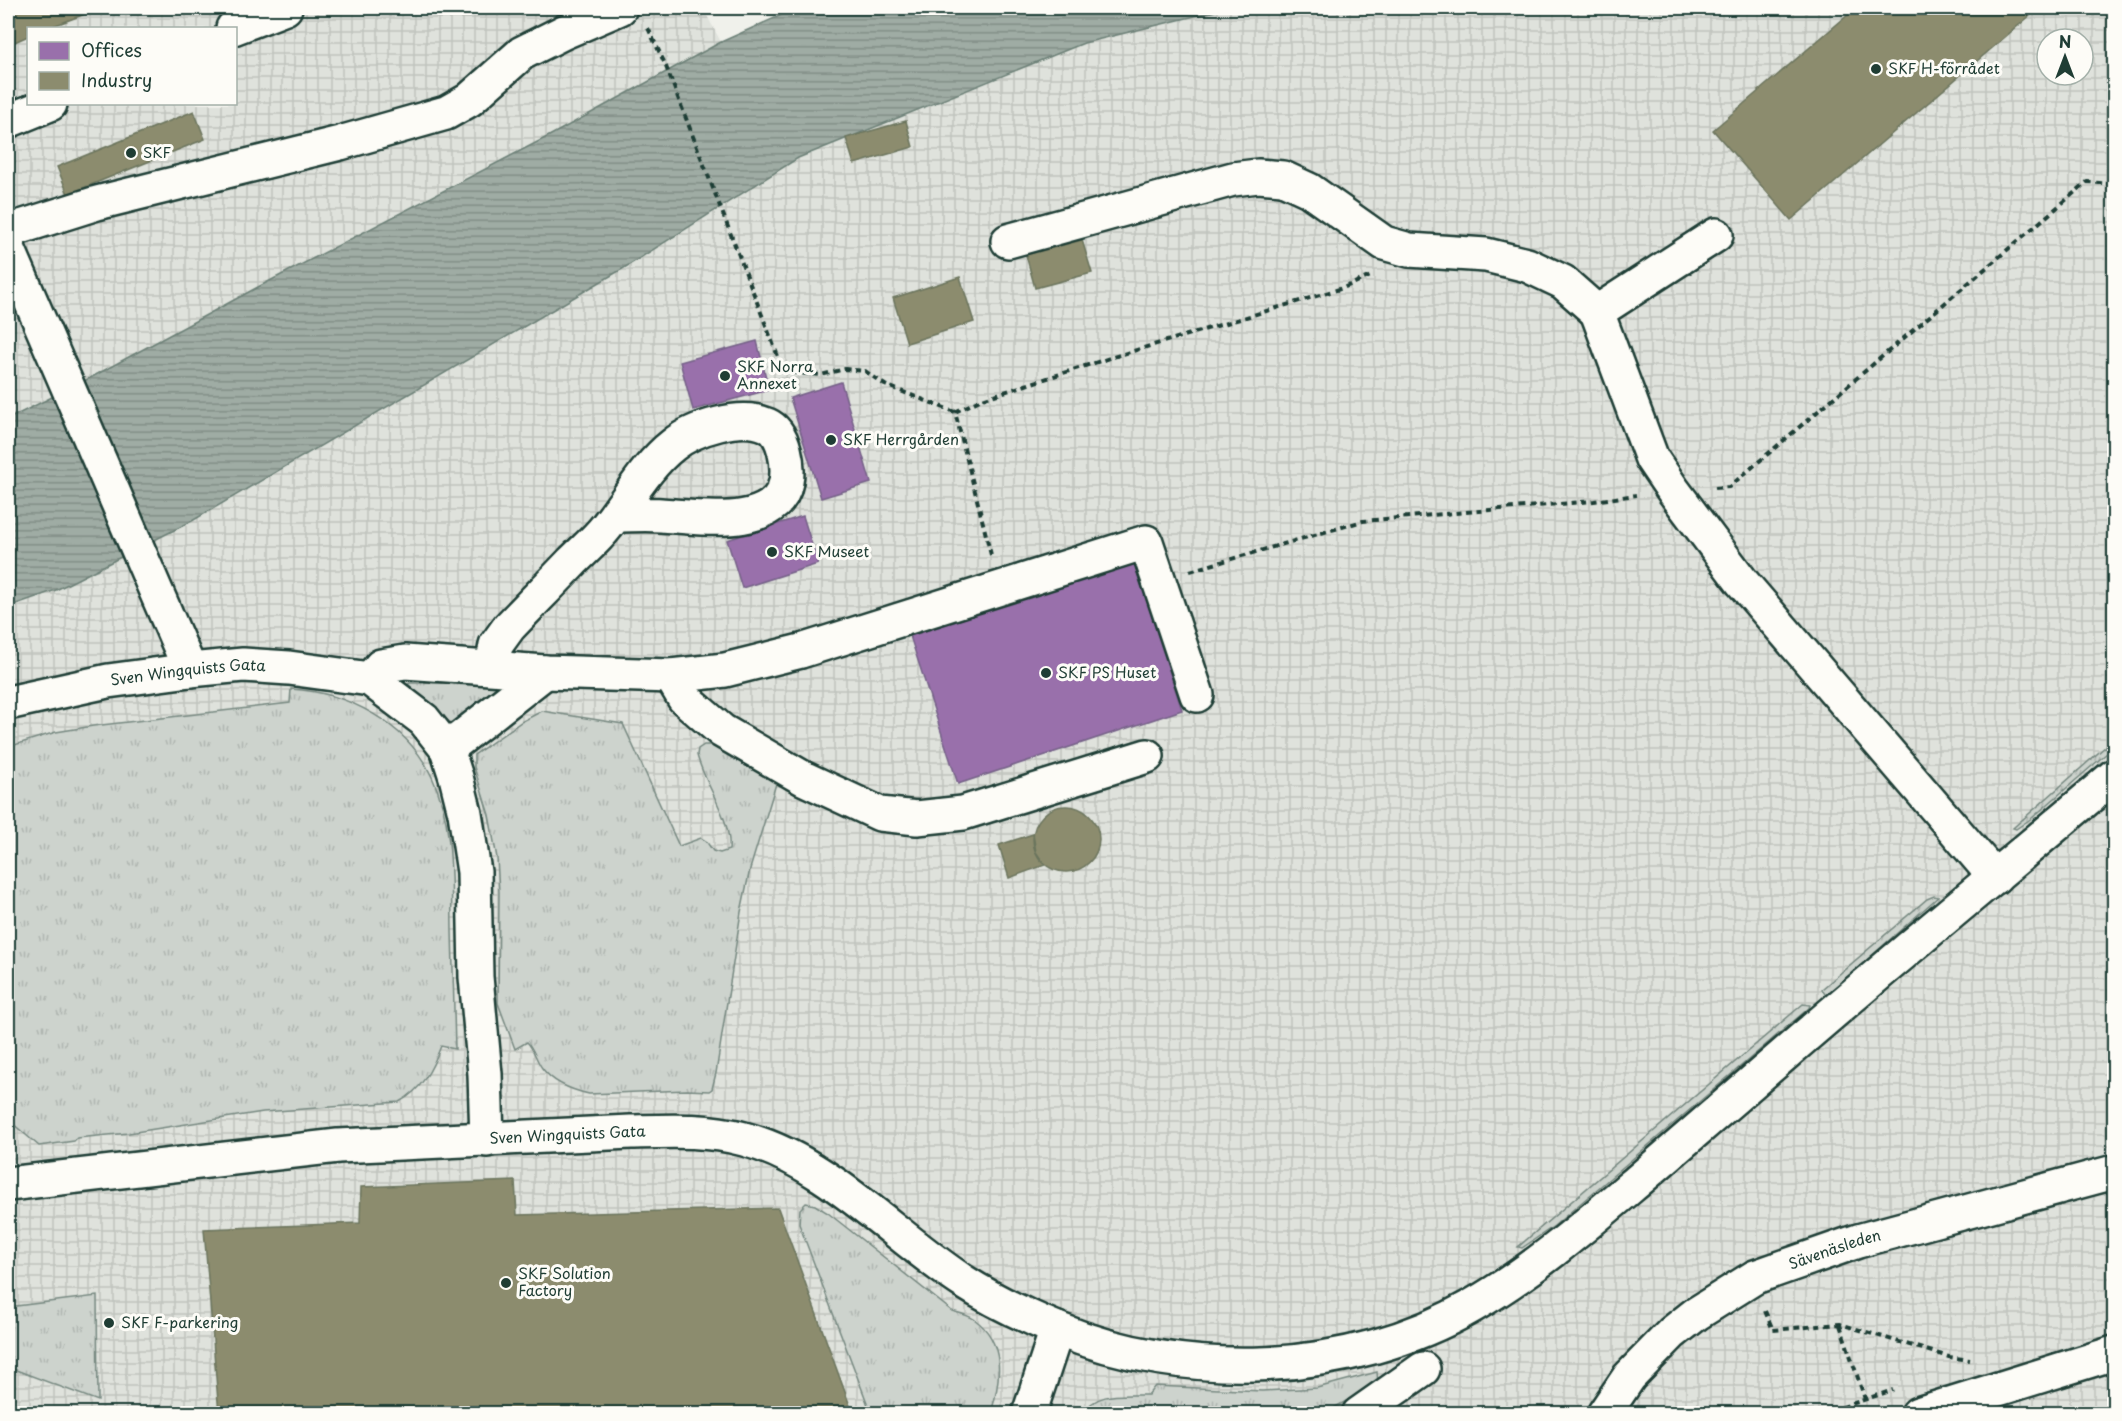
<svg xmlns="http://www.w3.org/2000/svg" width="2122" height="1421" font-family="'Playpen Sans',sans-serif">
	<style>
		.industrial { fill: url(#industrial-grid); fill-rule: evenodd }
		.grass { fill: url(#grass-tufts); stroke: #768880; stroke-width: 1.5 }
		.water { fill: url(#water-rules); stroke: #6c8077; stroke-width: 1.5 }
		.offices { fill: #9970ab; stroke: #746187; stroke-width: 1.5 }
		.industry { fill: #8c8c6e; stroke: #6b745d; stroke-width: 1.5 }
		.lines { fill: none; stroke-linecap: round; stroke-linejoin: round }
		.minor-casing { stroke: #1f3d34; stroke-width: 38 }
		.path { stroke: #1f3d34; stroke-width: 4; stroke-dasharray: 6 4.5; stroke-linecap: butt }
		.minor { stroke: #fdfcf7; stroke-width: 33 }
		.poi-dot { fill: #1f3d34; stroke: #fdfcf7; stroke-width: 2 }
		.labels { text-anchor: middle; stroke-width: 6; stroke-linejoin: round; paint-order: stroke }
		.poi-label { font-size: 15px; fill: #1f3d34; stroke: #fdfcf7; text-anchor: start }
		.street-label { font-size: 15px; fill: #1f3d34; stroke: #fdfcf7 }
	</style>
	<defs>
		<pattern id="industrial-grid" width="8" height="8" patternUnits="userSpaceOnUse" patternTransform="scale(1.5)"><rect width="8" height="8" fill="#dfe2dc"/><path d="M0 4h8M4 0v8" fill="none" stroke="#bfc3bd"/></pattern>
		<pattern id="grass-tufts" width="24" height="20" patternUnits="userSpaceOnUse" patternTransform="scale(1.5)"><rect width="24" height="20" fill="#cdd3cd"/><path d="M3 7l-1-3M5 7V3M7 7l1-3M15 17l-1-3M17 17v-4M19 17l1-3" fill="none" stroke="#b0b6b1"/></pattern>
		<pattern id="water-rules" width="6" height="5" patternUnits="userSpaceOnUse" patternTransform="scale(1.5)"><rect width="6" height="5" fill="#9faca4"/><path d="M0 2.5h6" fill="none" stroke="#818d86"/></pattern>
	</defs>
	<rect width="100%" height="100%" fill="#f0f1eb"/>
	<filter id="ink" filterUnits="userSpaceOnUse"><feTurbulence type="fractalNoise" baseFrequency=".0167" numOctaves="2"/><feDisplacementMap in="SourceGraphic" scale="12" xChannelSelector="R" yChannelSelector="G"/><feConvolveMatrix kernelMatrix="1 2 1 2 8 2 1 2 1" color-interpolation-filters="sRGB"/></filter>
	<g filter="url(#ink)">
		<path class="industrial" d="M8,8h695l18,34 -172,94 -291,151 -168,91 -82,41zM28,28h208v76h-208z
			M1228,8h886v1405h-2106v-806l48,-17 136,-69 432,-253 174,-110 286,-115zM2047,39h36v36h-36z"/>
		<path class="grass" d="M410,683h82l3,1 4,6 -45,36 -46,-42z
			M291,689c56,3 116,34 141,88 22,46 19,103 20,153 1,40 2,80 3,119l-14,-3c-9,23 -19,44 -42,56l-136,10 -134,21 -52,5 -3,3 -35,5 -26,-22 -5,-1v-376l48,-15 37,-6 197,-23z
			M542,711l81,13 56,122 22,-8 5,3 7,10 7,2 9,-3c3,-31 -24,-64 -32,-95l1,-6 6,-4h22l52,32 -28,92 -9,43 -25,161 -4,16 -3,2 -22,-1 -98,4c-18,-4 -36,-11 -47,-26 -6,-8 -8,-19 -15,-26l-12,7 -17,-46 1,-111 -2,-34 -8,-43 -15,-48v-12l47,-33z
			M2114,739v8l-82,71 -16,11 -3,-1z
			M1934,896l4,1 -112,99 -4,-7 105,-90z
			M1803,1004l7,1 -1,3 -255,218 -32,22 -4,-1z
			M806,1203l9,2 13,8 124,98c7,2 16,4 22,8 32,23 27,61 17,94h-120l-72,-189 1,-15z
			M97,1296l1,105 -90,-34v-60z
			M1377,1372l1,11 -53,30 -242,1c12,-24 43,-18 65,-19l7,-9 107,5 55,-3z"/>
		<path class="water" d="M797,8h431l-144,35 -286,115 -174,110 -432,253 -136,69 -48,17v-188l82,-41 168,-91 291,-151 172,-94z"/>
		<path class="offices" d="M757,341l12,49 -76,20 -13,-48z
			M841,382l30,101 -50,15 -31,-100z
			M803,516l15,48 -76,24 -15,-48z
			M1134,562l48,148 -224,74 -48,-148z"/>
		<path class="industry" d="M8,8h93l-53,20h-20v8l-20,9z
			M1856,8h183l-248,212 -78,-90z
			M194,111l11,28 -137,55 -11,-27z
			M906,121l7,26 -59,17 -8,-26z
			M1082,240l10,33 -57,15 -9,-33z
			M960,277l14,45 -67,21 -14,-45z
			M1033 839a33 33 0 1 1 66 0a33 33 0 1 1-66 0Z
			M1033,834l3,18 9,13 -36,13 -10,-33z
			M515,1181l2,34 261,-7 75,206h-634l-15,-185 156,-6 1,-36z"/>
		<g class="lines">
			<g class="minor-casing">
				<g id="minor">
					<path d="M233,28l52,-20"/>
					<path d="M8,121l42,-17"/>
					<path d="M8,231l89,-28 243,-60 106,-30 23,-13 53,-47 42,-21 56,-24"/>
					<path d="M1716,235l-119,77 55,147 21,31 69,92 253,295"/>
					<path d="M1008,241l225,-62 25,-3 25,2 26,12 75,53 25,7 77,5 41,10 36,17 34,30"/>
					<path d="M8,248l182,422"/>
					<path d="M492,667l4,-22 13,-18c21,-22 42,-43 63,-65 12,-12 25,-23 35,-36 21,-26 39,-60 66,-81 21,-17 68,-32 94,-20 18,8 22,41 19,57 -9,49 -90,35 -125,33 -15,-1 -30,0 -45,0"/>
					<path d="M671,676l13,22 38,33 81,47 77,36 37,4 46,-5 184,-57"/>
					<path d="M370,679l11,-13 24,-4 140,10 126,4 54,-6 76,-19 345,-109 51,153"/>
					<path id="s1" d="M8,703l100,-22 82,-11 53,-5 46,3 81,11 54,41 23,29 9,28 9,36 9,59 2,105 9,97 2,66"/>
					<path d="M447,749l98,-77"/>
					<path id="s2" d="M8,1184l330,-38 293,-14c39,-1 76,-3 113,7 83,22 149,97 220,143 28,18 62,34 93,47 129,53 294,47 415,-23 61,-35 115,-82 168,-127 48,-42 97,-84 146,-126 108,-94 219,-184 328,-277"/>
					<path d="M1029,1414l28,-85"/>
					<path d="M1359,1414l64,-45"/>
					<path id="s3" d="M1604,1414l25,-37 43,-44 24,-19 59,-37 103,-36 256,-69"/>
					<path d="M1918,1414l196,-61"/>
				</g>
			</g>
			<path class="path" d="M648,28l17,36 119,308 37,3 24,-6 20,2 20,14 70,27 36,143
				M955,412l27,-13 128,-41 233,-70 30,-13
				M1715,488l14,-1 358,-305 27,2
				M1190,571l173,-50 231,-20 42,-6
				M1765,1311l8,19 67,-6 109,33 21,3
				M1840,1325l25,74
				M1822,1414l71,-24"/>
			<use href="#minor" class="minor"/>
		</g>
	</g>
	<g class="poi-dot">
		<circle cx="1876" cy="69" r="6"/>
		<circle cx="131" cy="153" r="6"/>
		<circle cx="725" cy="376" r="6"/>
		<circle cx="831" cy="440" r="6"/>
		<circle cx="772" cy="552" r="6"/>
		<circle cx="1046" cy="673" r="6"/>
		<circle cx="506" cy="1283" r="6"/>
		<circle cx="109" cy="1323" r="6"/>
	</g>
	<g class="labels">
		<g class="poi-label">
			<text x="1888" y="74">SKF H-förrådet</text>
			<text x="143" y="158">SKF</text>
			<text x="737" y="372">SKF Norra<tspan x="737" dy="17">Annexet</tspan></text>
			<text x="843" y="445">SKF Herrgården</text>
			<text x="784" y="557">SKF Museet</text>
			<text x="1058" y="678">SKF PS Huset</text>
			<text x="518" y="1279">SKF Solution<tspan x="518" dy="17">Factory</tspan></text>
			<text x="121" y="1328">SKF F-parkering</text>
		</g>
		<g class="street-label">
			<text dy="5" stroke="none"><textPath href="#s1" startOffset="183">Sven Wingquists Gata</textPath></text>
			<text dy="5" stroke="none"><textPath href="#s2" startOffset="562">Sven Wingquists Gata</textPath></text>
			<text dy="5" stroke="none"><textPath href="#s3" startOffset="291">Sävenäsleden</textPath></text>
		</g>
	</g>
	<rect width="2122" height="1421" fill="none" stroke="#fdfcf7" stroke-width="30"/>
	<rect x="15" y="15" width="2092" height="1391" fill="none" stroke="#1f3d34" stroke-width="2" filter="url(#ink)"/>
	<rect x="27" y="27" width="210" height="78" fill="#fdfcf7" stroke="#a4b0a9" stroke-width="1.5"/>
	<rect x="39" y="42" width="30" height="18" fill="#9970ab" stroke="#a4b0a9" stroke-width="1.5"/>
	<text x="81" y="57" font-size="18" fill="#1f3d34">Offices</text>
	<rect x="39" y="72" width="30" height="18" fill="#8c8c6e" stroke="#a4b0a9" stroke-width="1.5"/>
	<text x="81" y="87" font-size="18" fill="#1f3d34">Industry</text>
	<g transform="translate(2065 57)"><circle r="28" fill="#fdfcf7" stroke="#a4b0a9" stroke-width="1.5"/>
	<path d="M0-4.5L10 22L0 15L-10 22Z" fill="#1f3d34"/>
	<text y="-9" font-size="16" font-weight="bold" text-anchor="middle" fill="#1f3d34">N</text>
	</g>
</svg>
